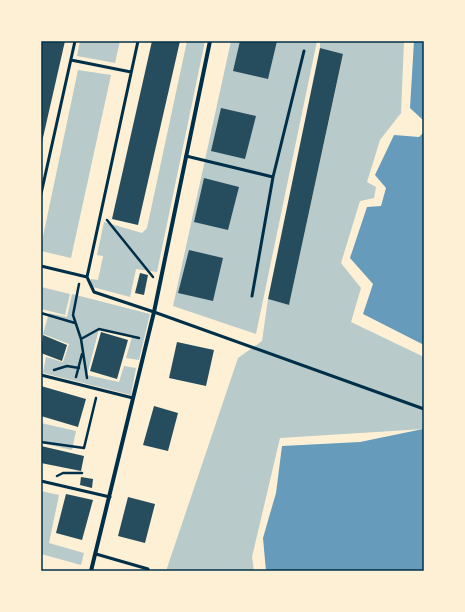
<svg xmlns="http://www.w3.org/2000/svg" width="465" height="612" font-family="'Nunito Sans',sans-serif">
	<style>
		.green { fill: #b9caca }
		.water { fill: #669bbc }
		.building { fill: #264d5e }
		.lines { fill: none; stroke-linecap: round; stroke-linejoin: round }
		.path { stroke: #003049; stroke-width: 2.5 }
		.service { stroke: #003049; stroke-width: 3 }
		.minor { stroke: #003049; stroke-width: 4 }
		.neatline { fill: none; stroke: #003049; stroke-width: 1.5 }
	</style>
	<rect width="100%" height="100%" fill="#fdf0d5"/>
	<path class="green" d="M80,41h40l-5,22 -38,-7z
		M187,41h18l-48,231 -21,-3 -6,28 -41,-11 2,-7 7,1 5,-24 -6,-1 7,-33 38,11 5,-5z
		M231,41h86l-61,293 -83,-28z
		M320,41h84l-3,72 -21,27 -13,42 9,5 -2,11 -14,3 -19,62 20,25 -10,34 73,35v72l-144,9 -28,119 2,14h-88l72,-213 24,-17 6,-42 21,6 54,-250 -23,-7z
		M78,70l33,5 -40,183 -30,-7v-5z
		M41,287l29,7 -5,21 -24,-6z
		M72,294l78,20 -11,46 -13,-2 6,-21 -33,-8 -12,46 32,7 5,-16 12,2 -5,27 -88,-22 3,-16 17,5 6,-18 -26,-10 6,-21 18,4z
		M41,423l35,8 -4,19 -31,-7z
		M41,491l18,4 -10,48 35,10 -3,12 -40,-11z"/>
	<path class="water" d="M414,41h10v80l-14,-13z
		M424,132v213l-61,-31 10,-30 -23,-26 17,-51 14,-1 5,-18 -11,-13 19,-40 25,2z
		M423,429h1v142h-158l-3,-33 13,-45 6,-47 78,-4z"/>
	<path class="building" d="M41,41h24l-23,101h-1z
		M152,41h28l-42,184 -26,-6z
		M240,41h37l-9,38 -35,-8z
		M320,48l23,6 -54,251 -21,-6z
		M221,108l35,8 -11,43 -34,-8z
		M204,178l35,9 -11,43 -34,-8z
		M189,250l34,8 -10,43 -35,-8z
		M140,273l8,2 -4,20 -9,-2z
		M101,332l27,8 -11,39 -27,-8z
		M43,335l24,10 -5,16 -21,-8z
		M177,342l37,8 -8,36 -37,-8z
		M41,386l45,13 -8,28 -37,-11z
		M154,406l24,7 -10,38 -25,-6z
		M41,446l43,10 -3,15 -40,-8z
		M81,477l12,2 -1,9 -12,-3z
		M66,494l27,6 -11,40 -26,-7z
		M128,497l27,7 -10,39 -27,-7z"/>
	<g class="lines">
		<path class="path" d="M107,220l46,57
			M79,284l-6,31 8,24
			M41,313l34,10
			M54,370l13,-4 12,2
			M76,377l6,-23
			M87,378l-6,-39 18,-10 40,9
			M41,442l43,6 12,-50
			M57,476l6,-3h19"/>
		<path class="service" d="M138,41l-51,236 7,15 60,20 270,97
			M71,60l60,12
			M186,156l87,21 -21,119
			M273,177l31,-126
			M41,194l34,-153
			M41,266l46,11
			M41,375l92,23
			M41,481l69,16
			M96,554l52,15v2"/>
		<path class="minor" d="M91,571l63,-259 56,-271"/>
	</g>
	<rect width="465" height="612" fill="none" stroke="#fdf0d5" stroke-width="84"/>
	<rect x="42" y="42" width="381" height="528" class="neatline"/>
</svg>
